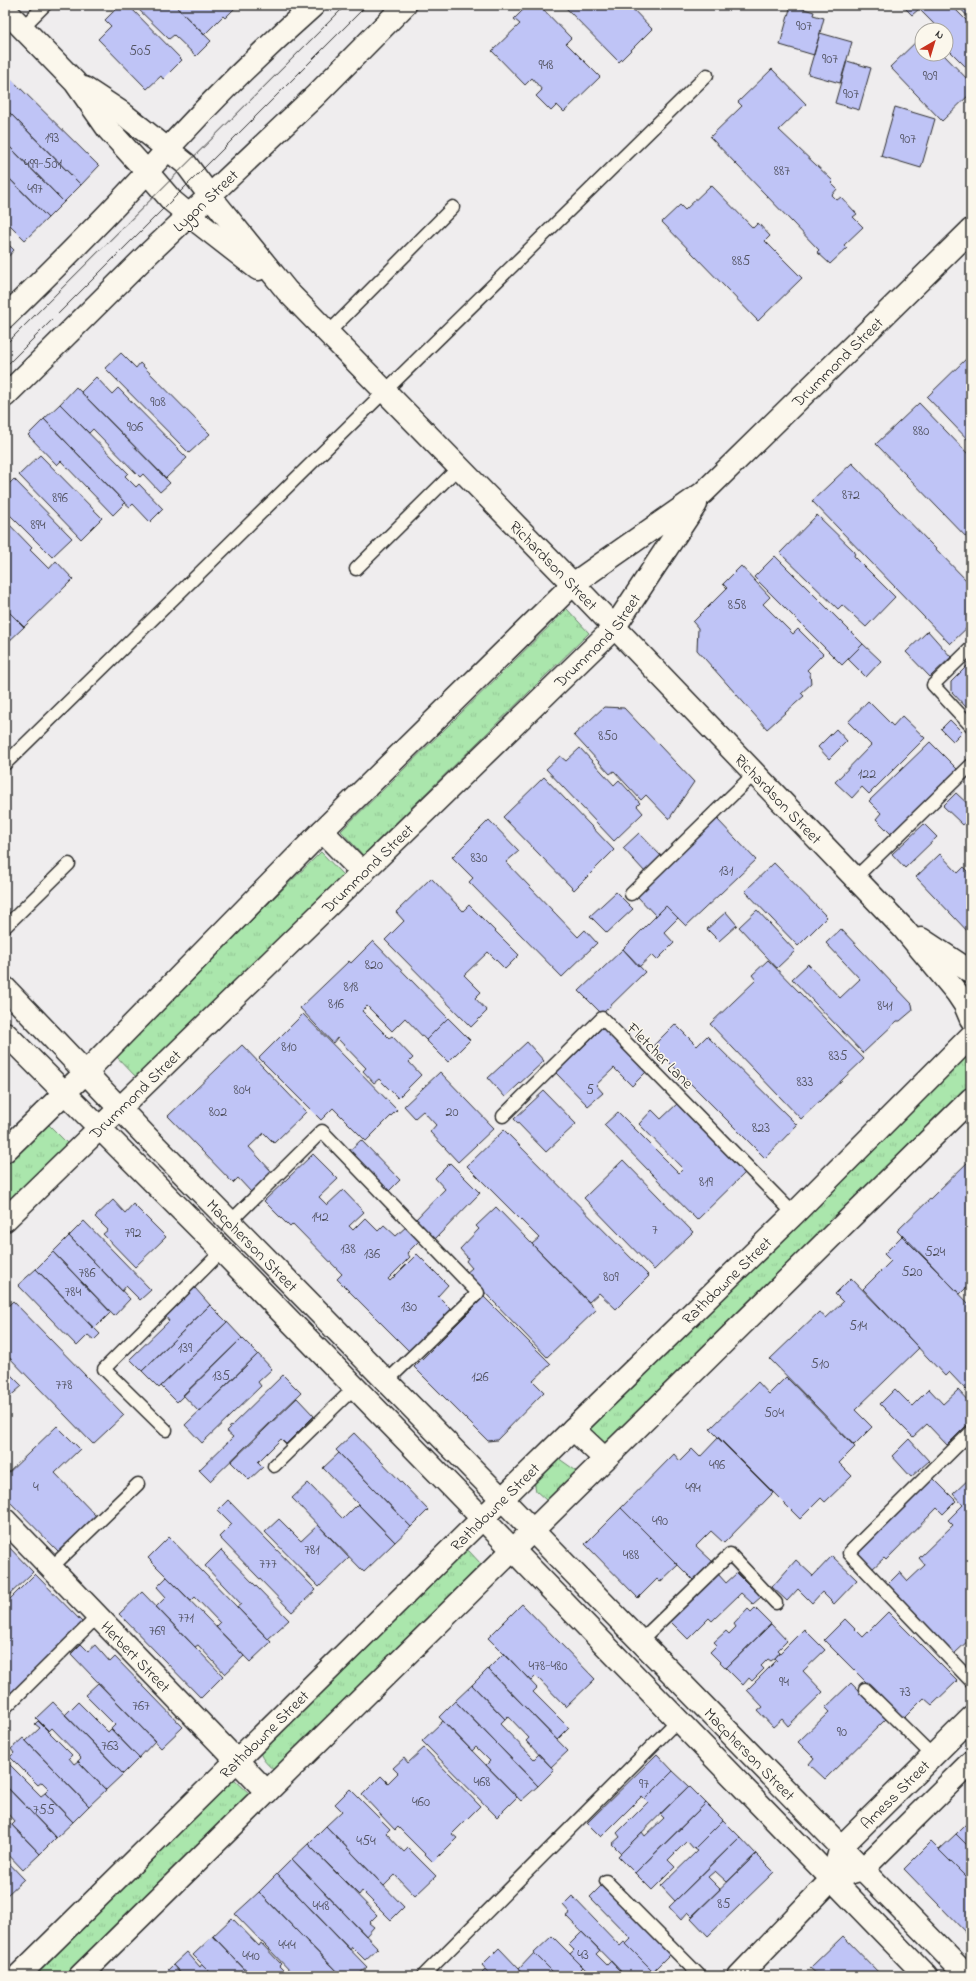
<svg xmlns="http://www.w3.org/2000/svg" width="976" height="1981" font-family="'Indie Flower',sans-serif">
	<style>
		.grass { fill: url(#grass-tufts); stroke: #6a886c }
		.building { fill: #bfc4f6; stroke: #2b2b2b }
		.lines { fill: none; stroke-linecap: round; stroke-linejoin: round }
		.service-casing { stroke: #2b2b2b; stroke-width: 15 }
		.minor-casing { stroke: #2b2b2b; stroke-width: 25 }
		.tertiary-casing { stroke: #2b2b2b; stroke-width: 25 }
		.service { stroke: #fbf7ec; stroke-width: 12 }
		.minor { stroke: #fbf7ec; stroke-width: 22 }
		.tertiary { stroke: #fbf7ec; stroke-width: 22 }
		.tram { stroke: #2b2b2b; stroke-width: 1 }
		.labels { text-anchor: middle; stroke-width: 3; stroke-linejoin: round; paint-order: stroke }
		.number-label { font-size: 14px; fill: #50515e }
		.street-label { font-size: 16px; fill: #2b2b2b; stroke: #fbf7ec }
	</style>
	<defs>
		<pattern id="grass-tufts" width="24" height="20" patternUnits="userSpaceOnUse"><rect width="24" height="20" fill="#aae6ac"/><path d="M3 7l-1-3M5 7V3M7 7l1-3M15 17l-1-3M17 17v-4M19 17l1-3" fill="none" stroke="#92c594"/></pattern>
	</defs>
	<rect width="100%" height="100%" fill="#efedee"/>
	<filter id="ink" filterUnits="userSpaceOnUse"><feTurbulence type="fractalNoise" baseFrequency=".025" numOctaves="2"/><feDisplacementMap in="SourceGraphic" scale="8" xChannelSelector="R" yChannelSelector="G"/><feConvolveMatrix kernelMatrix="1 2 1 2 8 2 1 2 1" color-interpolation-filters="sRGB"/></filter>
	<g filter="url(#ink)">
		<path class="grass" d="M567,609l22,24 -226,222 -22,-24z
			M321,852l22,23 -205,204 -24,-25z
			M971,1049v38l-364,362 -22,-23z
			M47,1123l23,23 -65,64v-46z
			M558,1458l17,12 1,3 -26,27h-4l-10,-9 -2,-9z
			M465,1550l4,1 13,14 -207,206c-6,-5 -13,-11 -15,-19z
			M233,1778l19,18 -183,180h-37z"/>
		<path class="building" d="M120,5h8l54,55 -19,19 -2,-3 -14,13 -49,-50 13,-13 -6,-6z
			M134,5h40l37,36 -15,15 -22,-21 -5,4z
			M174,5h60l2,2 -11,11 -2,-2 -19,19z
			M528,5h11l32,33 -5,5 34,34 -36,35 -7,-7 -6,6 -15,-15 6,-6 -10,-12 -7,7 -33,-34 28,-27 -6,-5z
			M563,5h66l23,24 -33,33z
			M791,5l23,7 -1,3 11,3 -10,37 -34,-10z
			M902,5h49l20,20v47l-24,-24 5,-5 -6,-7v-6h-6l-21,-21 -7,6z
			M957,5h14v15z
			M820,33l32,9 -12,41 -32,-9z
			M922,36v18h21l28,29v10l-29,28 -52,-54z
			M847,61l24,7 -12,42 -24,-7z
			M772,69l34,35 -27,26 54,51 -2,2 6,6 -5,6 5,5 4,-3 16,17 -4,3 10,10 -19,18 3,3 -17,16 -13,-12 2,-2 -109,-113 32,-31 -4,-4z
			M5,73l94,93 -18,19 -76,-77z
			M895,107l40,12 -14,49 -40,-12z
			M5,108l76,77 -17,17 -59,-60z
			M5,142l59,60 -16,16 -43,-44z
			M5,174l43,44 -23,22 -19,-19 -1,1z
			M711,185l42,43 5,-5 12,13 -5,5 37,37 -44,43 -96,-99 18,-17 5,5z
			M5,241l9,9 -9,10z
			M121,353l15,15 4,-5 70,71 -21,19 -84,-85z
			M967,358l4,4v81l-44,-46z
			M96,377l16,17 6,-6 69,70 -21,20 -85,-86z
			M76,387l94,96 -10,9 -17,-18 -3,3 -47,-48 -4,4 -29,-29z
			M919,403l52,54v85l-95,-98z
			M60,404l68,69 -3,3 11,11 3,-3 24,25 -13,13 -17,-18 -3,3 -5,-4 -81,-84z
			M44,419l81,84 -12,12 -52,-54 -4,4 -29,-30z
			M40,455l62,63 -21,21 -62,-64z
			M852,463l119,122v39l-21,20 -138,-143z
			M14,479l58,59 -20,19 -47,-47v-22z
			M817,515l38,37 -1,4 41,41 -29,30 -24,-22 -4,4 -58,-56z
			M5,520l27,28 -2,2 19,19 7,-8 17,18 -49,48 -19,-19z
			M775,556l88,88 -21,21 -88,-88z
			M741,566l29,31 -7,7 30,30 5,-5 25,25 -16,16 3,3 1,11 -10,9 3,3 -37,33 -70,-79 1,-22 -5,-6 34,-34 -4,-4z
			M5,608l19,19 -19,18z
			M928,631l23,26 -21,20 -24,-25z
			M863,644l18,17 -15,16 -18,-18z
			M971,662v40l-5,5 -15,-16v-9z
			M868,701l25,25 9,-10 23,22 -56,56 -7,-7 -10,11 -17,-16 36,-37 -23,-23z
			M604,707l20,1 70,74 -25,37 -23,-24 -5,5 -27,-29 -4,3 -36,-39z
			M950,720l12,12 -9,9 -12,-12z
			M836,729l11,12 -18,18 -11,-12z
			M930,742l28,28 -66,65 -16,-16 5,-6 -12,-12z
			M580,748l34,37 5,-5 21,23 -3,3 6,7 -29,28 -68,-72 14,-13 6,5z
			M544,777l70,73 -40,40 -71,-73z
			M956,793l15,14v9l-8,9 -20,-19z
			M717,819l39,41 -70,66 -20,-20 -10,10 -20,-21z
			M489,820l30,31 -13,11 72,75 7,-7 12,13 -35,34 -93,-95 4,-4 -21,-21z
			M924,824l13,13 -32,31 -13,-14z
			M639,833l22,23 -16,16 -22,-24z
			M940,854l18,19 6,-6 7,7v61l-55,-58z
			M774,863l53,54 -29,29 -53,-55z
			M431,878l32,33 6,-6 50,50 -14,14 -17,-17 -24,23 17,17 -6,6 12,13 -16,16 -86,-87 19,-19 -8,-9z
			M616,892l17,17 -26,24 -17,-17z
			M666,906l12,12 -14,14 10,11 -17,17 -5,-5 -13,12 -16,-18z
			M757,910l38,41 -18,17 -38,-41z
			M726,912l11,13 -18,16 -12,-12z
			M841,929l71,75 1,6 -13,11h-3l-34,32 -71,-74 16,-15 32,34 20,-19 -34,-36z
			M373,941l75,77 -22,22 -21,-22 -13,13 -25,-25 -5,5 27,27 3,-2 21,22 -4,4 12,13 -23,23 -19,-19 -5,4 -11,-12 3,-3 -29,-30 -4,5 -33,-35 49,-47 2,2z
			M623,949l22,23 -43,42 -23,-23z
			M768,960l96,99 -63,60 -91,-95 46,-44 -4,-5z
			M303,1014l94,96 -31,31 -33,-33 -12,12 -62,-62z
			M448,1018l22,22 -22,22 -22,-22z
			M675,1024l22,22 10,-10 90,89 -32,33 -112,-112z
			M603,1027l43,45 -14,14 -18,-18 -18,17 7,8 -15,13 -32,-33z
			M527,1042l17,19 -39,36 -17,-19z
			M242,1045l64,67 -32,31 -10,-10 -15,14 23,25 -21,20 -13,-14 -5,5 -65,-67z
			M440,1072l54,56 -36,34 -28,-30 6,-7 -13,-14 -8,7 -11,-12z
			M544,1091l32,33 -30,28 -32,-33z
			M678,1103l68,69 -49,48 -93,-95 14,-13 61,61 4,-4 -44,-45 13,-14 9,9z
			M504,1130l145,146 -33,33 -17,-16 -10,9 -57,-58 7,-6 -72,-72z
			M361,1140l39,40 -14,14 -39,-41z
			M313,1154l25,25 -19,18 8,8 16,-15 21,22 -15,14 4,4 12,-12 13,13 6,-6 12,11 12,-11 13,14 -14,14 3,4 -22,22 2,2 27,-27 31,31 -10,11 14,14 -42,42 -73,-73 5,-5 -49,-50 -3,3 -26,-26z
			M971,1159v124l-11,11 -63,-63z
			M623,1160l70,72 -39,38 -70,-72z
			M450,1163l30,30 -46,47 -20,-19 31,-32 -10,-11z
			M113,1200l12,13 8,-9 33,33 -31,30 -32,-33 5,-4 -13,-13z
			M496,1207l100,103 -49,47 -81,-84 6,-5 -6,-7 2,-3 -8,-9 19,-20 -3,-3z
			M84,1221l67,69 -11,10 -14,-14 -4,5 -53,-55z
			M903,1235l68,71v79l-5,5 -17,-18 -4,4 -82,-87 28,-28 -7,-7z
			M69,1236l61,63 -16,17 -61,-64z
			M53,1252l58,60 -17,17 -58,-60z
			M36,1269l64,65 -6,6 -6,-5 -11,11 -59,-61z
			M851,1278l68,70 -64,62 17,17 -18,18 -84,-86 49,-47 7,6 17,-16 -8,-8z
			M195,1288l15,17 -68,66 -12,-12 39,-38 -3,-4z
			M484,1297l67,67 -18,17 11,11 -47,48 -9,1 -74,-74z
			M13,1301l111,114 -31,29 -88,-91v-44z
			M210,1305l17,17 -68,66 -17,-17z
			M227,1322l15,16 -65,64 -16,-16z
			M242,1338l16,16 -59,58 -16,-17z
			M258,1354l14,15 -14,13 3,4 -59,57 -17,-18z
			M5,1369l17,17 -15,13 -2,-2z
			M283,1375l18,18 -91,88 -11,-11 34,-33 -7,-6z
			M786,1377l69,70 -16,16 13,13 -27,26 -4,-4 -21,21 -90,-90 48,-47 11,12z
			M895,1389l17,17 17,-17 14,15 15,-14 13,14v17l-24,24 -20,-21 -14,13 -33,-33z
			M297,1398l17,18 -28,28 -5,-5 -23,23 5,5 -14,13 -18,-18z
			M57,1426l23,23 -25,24 41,43 -37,36 -54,-55v-21z
			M354,1433l74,77 -17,17 -75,-77z
			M718,1438l55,55 -49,50 -13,-12 -15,15 17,16 -19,19 -73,-73 53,-54 6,7 12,-12 8,8z
			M909,1439l20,22 -18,16 -19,-21z
			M339,1453l72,74 -16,15 -72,-74z
			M932,1477l24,24 -13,13 -6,-6 -51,52 -2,-2 -13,12 -15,-14z
			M971,1477v161l-17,16 -67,-69 13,-13 8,9 17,-16 -6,-7 34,-33 -5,-5 15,-15 -10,-11z
			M308,1483l35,36 15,-15 37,38 -31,30 -72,-74z
			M228,1500l88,90 -24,22 -73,-75 13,-13 -14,-14z
			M621,1508l57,57 -18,17 -3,-3 -19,19 -53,-54z
			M279,1519l22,22 17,-16 31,33 -30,29 -54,-55z
			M169,1537l102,105 -21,20 -34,-35 4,-4 -25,-26 -4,4 -43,-43z
			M5,1543l28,29 -28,27z
			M221,1550l68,70 -21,19 -31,-32 4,-3 -36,-38z
			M832,1556l25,24 -23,24 -12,-12 -10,11 -14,-14 -11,12 -15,-14 24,-27 17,16z
			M737,1573l24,24 -8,7 -12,-11 -29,28 -3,-3 -21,21 -18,-18 48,-47 8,9z
			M35,1574l50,51 -80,78v-99z
			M167,1577l77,79 -19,18 -27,-29 -3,2 -39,-40 10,-10 -9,-10z
			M142,1592l81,84 -22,22 -82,-84z
			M522,1604l73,75 -29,28 -30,-31 -5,5 -43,-43z
			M755,1608l16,16 -45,44 -16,-16 7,-7 -3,-3 12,-11 3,3 7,-7 -2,-3 14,-15 3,3z
			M888,1612l69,69 -25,24 -8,-7 -21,21 -79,-79 21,-21 18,18z
			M771,1624l16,17 -9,9 2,2 -5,6 -4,3 -3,-2 -7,7 3,3 -12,12 -3,-3 -6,7 -17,-17z
			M804,1629l21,21 -22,21 20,21 -35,34 -6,-7 -9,8 -15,-16 5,-4 -16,-17 30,-30 -2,-2z
			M81,1644l7,7 7,-6 15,17 5,-5 68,70 -22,21 -90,-94z
			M504,1653l33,35 -4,4 36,36 -12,12 -69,-71z
			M488,1669l80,82 -17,16 -25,-26 3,-3 -21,-22 -3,3 -33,-34z
			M98,1683l57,58 -16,17 -28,-29 4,-4 -30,-30z
			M851,1683l35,36 -61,60 -16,-15 5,-6 -16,-16 31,-30 -4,-4z
			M472,1685l33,34 -5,5 34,35 5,-5 15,16 -16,16 -83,-85z
			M455,1701l83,85 -17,15 -35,-36 4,-4 -14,-14 -4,4 -33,-34z
			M53,1702l70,72 -17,16 -28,-29 3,-3 -29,-30 -3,3 -13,-13z
			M78,1702l30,30 3,-3 28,29 -16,16 -58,-59z
			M38,1721l34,34 -3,3 5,6 4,-3 28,29 -17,16 -63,-65 14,-13 -5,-4z
			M443,1721l74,76 -20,20 -75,-76z
			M23,1738l66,68 -16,16 -28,-29 4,-4 -7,-7 -4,3 -28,-28 4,-4 -3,-4z
			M424,1748l56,58 -28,28 5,4 -24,24 -35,-35 -3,3 -33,-35 19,-19 7,7 10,-10 -5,-5 11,-10 4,5z
			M657,1754l16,17 -28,28 -3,-3 -41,41 -14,-14z
			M5,1760l36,36 4,-3 28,29 -17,16 -51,-53z
			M673,1771l16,15 -68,67 -9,-9 8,-7 -3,-4 31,-31 -3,-3z
			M5,1785l51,53 -16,16 -28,-29 3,-3 -10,-11z
			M689,1786l17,17 -71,70 -17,-17 24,-24 3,4 19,-18 -4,-4z
			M350,1789l40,40 -4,4 18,19 4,-4 28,28 -21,20 -20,-21 -11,11 -58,-60 16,-15 -7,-7z
			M706,1803l17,17 -29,29 -7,-8 -19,19 7,7 -23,23 -17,-17z
			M5,1818l35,36 -17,16 -18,-19z
			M971,1819v30l-15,-15z
			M723,1820l17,17 -65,64 -14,-15 36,-35 -3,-2z
			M326,1826l78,81 -13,13 -29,-29 -3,4 -51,-51z
			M956,1834l15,15v33l-32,-32z
			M740,1837l16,17 -29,28 -12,-11 -7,6 12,12 -28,27 -4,-4 -7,8 -12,-13z
			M931,1842l40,40v56l-67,-69z
			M308,1844l69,71 -8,8 5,4 -8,9 -74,-77z
			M756,1854l18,18 -66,64 -17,-18z
			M5,1859l19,20 -18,17 -1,-1z
			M292,1859l86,89 -13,12 -13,-13 -2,3 -73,-76z
			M277,1874l90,93 -10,9h-16l-82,-84z
			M603,1884l68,69 -18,18 -27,-27 5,-5 -41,-42z
			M259,1892l80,82 -2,2h-42l-60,-62z
			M572,1896l48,50 4,-4 29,29 -5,5h-23l-59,-60 4,-3 -7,-8z
			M232,1918l27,28 2,-3 20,21 -2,2 10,10h-38l-38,-40z
			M582,1932l18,18 -4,4 11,11 4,-4 14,15h-33l-22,-22 4,-4 -5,-5z
			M213,1936l38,40h-37l-21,-21z
			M552,1936l31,31 -4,4 5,5h-27l-23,-23z
			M843,1936l39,40h-63l-9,-8z
			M499,1948l20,21 7,7h-34l-10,-11z
			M187,1952l13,15 2,-3 12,12h-31l-10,-11z
			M534,1953l23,23h-31l-7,-7z
			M173,1965l10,11h-21z
			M485,1969l7,7h-14z"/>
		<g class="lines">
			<g class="service-casing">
				<path id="service" d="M23,27l22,-22
					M328,333l125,-126
					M356,569l102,-101
					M971,648l-38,37 38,41
					M5,764l702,-689
					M855,878l116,-113
					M631,894l124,-121
					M5,927l64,-63
					M503,1116l99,-98 192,196
					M231,1221l91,-90 156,162 -91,88
					M166,1430l-62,-61 118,-118
					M971,1432l-122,121 122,128
					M274,1466l81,-79
					M51,1568l87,-84
					M640,1641l90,-87 46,49
					M865,1689l68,67
					M5,1708l93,-92
					M606,1881l94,95
					M423,1976l255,-256"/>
			</g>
			<g class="minor-casing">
				<g id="minor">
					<path d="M5,10l70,72 33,47 39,43"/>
					<path d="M84,88l38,25 44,35"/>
					<path id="s1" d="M210,196l77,95 286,293 330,344 54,65 8,12 6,14"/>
					<path d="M190,216l68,53"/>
					<path d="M322,831l41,42"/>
					<path d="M921,939l50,33"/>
					<path id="s2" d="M5,988l141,148 357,364"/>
					<path d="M5,1033l217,218 261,268"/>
					<path id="s3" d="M5,1151l81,-79 236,-241 251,-247 130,-91 268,-263"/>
					<path id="s4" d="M5,1220l609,-592 82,-124"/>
					<path id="s5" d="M5,1520l262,272"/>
					<path id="s6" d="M533,1531l434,445"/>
					<path d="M513,1550l413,426"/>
					<path d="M849,1873l14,-4 108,-107"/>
					<path id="s7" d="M739,1976l93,-97 9,-32 130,-129"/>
				</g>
			</g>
			<g class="tertiary-casing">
				<g id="tertiary">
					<path d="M166,148l20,16 24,32"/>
					<path d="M147,172l25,29 18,15"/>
					<path d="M5,317c48,-47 97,-95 142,-145 52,-59 108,-115 167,-167"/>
					<path id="s8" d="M5,396l142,-141 169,-160 89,-90"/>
					<path d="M573,1429l32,30"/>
					<path d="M503,1500l30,31"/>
					<path d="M483,1519l30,31"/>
					<path id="s9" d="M18,1976l555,-547 221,-215 177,-178"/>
					<path d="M80,1976l891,-877"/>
				</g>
			</g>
			<use href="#service" class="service"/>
			<use href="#minor" class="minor"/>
			<use href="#tertiary" class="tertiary"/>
			<path class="tram" d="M5,345l341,-340
				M5,367l362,-362"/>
		</g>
	</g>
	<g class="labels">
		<g class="number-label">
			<text x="804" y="30">907</text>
			<text x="140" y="55">505</text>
			<text x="830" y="63">907</text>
			<text x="546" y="69">948</text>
			<text x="930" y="80">909</text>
			<text x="851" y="98">907</text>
			<text x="52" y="142">193</text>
			<text x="908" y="143">907</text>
			<text x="43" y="168">499-501</text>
			<text x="782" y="175">887</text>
			<text x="35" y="193">497</text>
			<text x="741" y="265">885</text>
			<text x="158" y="406">908</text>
			<text x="135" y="431">906</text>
			<text x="921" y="435">880</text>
			<text x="851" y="499">872</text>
			<text x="60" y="502">896</text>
			<text x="38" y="529">894</text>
			<text x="737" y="609">858</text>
			<text x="608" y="740">850</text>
			<text x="867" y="778">122</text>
			<text x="479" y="862">830</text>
			<text x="726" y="875">131</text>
			<text x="374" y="969">820</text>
			<text x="351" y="991">818</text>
			<text x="336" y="1008">816</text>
			<text x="885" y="1010">841</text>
			<text x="289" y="1051">810</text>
			<text x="838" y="1060">835</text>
			<text x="805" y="1086">833</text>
			<text x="242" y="1094">804</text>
			<text x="590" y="1094">5</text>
			<text x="218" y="1116">802</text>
			<text x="452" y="1116">20</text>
			<text x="761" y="1132">823</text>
			<text x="706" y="1186">819</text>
			<text x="320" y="1221">142</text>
			<text x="655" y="1234">7</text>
			<text x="133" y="1237">792</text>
			<text x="348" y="1253">138</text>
			<text x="935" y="1256">524</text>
			<text x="372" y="1258">136</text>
			<text x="912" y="1276">520</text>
			<text x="87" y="1277">786</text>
			<text x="611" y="1281">809</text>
			<text x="73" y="1296">784</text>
			<text x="409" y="1311">130</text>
			<text x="858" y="1330">514</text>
			<text x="185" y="1352">139</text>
			<text x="820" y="1368">510</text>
			<text x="221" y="1380">135</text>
			<text x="480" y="1381">126</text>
			<text x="64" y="1389">778</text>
			<text x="774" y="1417">504</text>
			<text x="717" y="1469">496</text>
			<text x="36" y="1491">4</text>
			<text x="693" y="1492">494</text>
			<text x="660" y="1525">490</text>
			<text x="312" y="1554">781</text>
			<text x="631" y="1559">488</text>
			<text x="268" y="1568">777</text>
			<text x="186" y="1622">771</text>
			<text x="157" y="1635">769</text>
			<text x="548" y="1670">478-480</text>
			<text x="784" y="1686">94</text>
			<text x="905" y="1696">73</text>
			<text x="141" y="1710">767</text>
			<text x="842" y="1736">90</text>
			<text x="110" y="1750">763</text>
			<text x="482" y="1786">468</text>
			<text x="644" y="1788">97</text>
			<text x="421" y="1806">460</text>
			<text x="44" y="1814">755</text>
			<text x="366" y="1845">454</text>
			<text x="724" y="1908">85</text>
			<text x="321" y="1910">448</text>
			<text x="287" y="1949">444</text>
			<text x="583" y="1959">43</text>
			<text x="251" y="1960">440</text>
		</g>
		<g class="street-label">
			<text dy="6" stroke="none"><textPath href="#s8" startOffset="280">Lygon Street</textPath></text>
			<text dy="6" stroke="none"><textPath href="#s3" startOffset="1149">Drummond Street</textPath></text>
			<text dy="6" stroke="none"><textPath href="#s1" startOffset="505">Richardson Street</textPath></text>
			<text dy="6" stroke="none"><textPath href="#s4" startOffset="829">Drummond Street</textPath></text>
			<text dy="6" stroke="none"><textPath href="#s1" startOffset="829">Richardson Street</textPath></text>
			<text dy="6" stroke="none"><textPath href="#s4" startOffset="505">Drummond Street</textPath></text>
			<text transform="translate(661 1055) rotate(45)" y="6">Fletcher Lane</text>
			<text dy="6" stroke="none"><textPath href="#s4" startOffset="181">Drummond Street</textPath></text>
			<text dy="6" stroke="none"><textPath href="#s2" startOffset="357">Macpherson Street</textPath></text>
			<text dy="6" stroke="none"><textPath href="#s9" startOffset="993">Rathdowne Street</textPath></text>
			<text dy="6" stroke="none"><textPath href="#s9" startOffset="669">Rathdowne Street</textPath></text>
			<text dy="6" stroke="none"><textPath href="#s5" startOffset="189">Herbert Street</textPath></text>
			<text dy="6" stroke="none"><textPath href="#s9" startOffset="345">Rathdowne Street</textPath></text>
			<text dy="6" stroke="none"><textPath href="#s6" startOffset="311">Macpherson Street</textPath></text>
			<text dy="6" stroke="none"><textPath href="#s7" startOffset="243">Amess Street</textPath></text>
		</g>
	</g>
	<rect width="976" height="1981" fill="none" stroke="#fbf7ec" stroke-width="20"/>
	<rect x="10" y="10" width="956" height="1961" fill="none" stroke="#2b2b2b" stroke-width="1.5" filter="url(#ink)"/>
	<g transform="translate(934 42) rotate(38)"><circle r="19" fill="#fbf7ec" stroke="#a8a59f"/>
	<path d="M0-3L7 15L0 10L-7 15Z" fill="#c8321e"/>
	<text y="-6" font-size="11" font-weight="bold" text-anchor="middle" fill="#2b2b2b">N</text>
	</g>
</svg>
